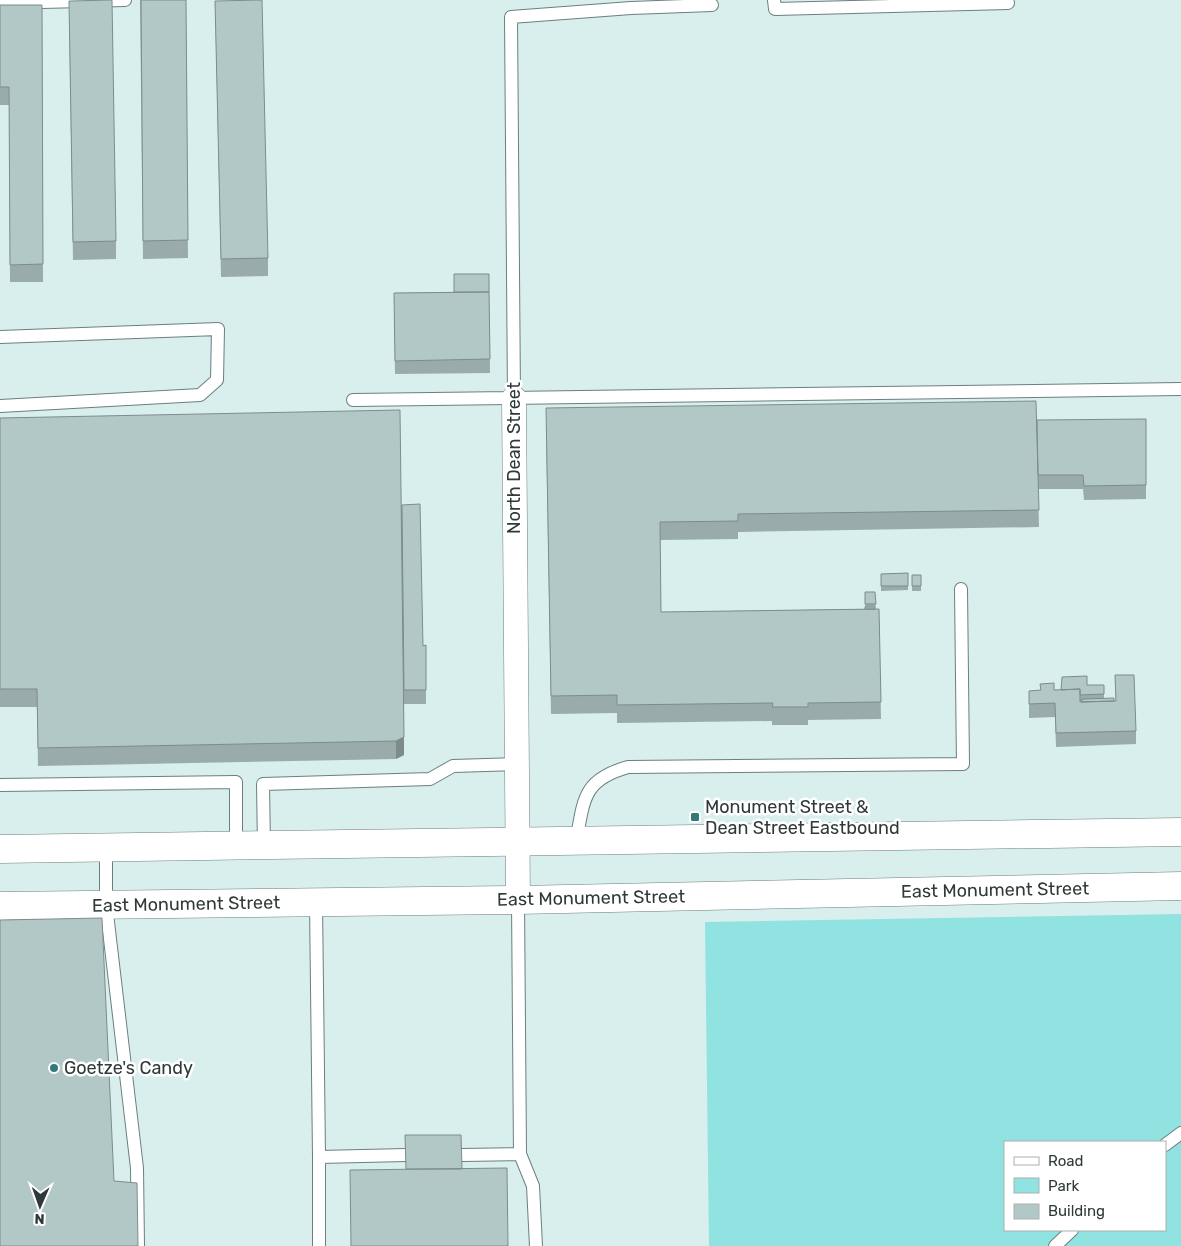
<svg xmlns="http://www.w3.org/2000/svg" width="1181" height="1246" font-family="Rubik,sans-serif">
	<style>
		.green { fill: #90e3e1; fill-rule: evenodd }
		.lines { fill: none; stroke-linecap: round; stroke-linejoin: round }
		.service-casing { stroke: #6b7f7e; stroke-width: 14 }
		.minor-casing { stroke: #6b7f7e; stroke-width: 25 }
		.primary-casing { stroke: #6b7f7e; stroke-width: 29 }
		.service { stroke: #fff; stroke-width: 12 }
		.minor { stroke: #fff; stroke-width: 24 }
		.primary { stroke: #fff; stroke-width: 28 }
		.wall { fill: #99acab }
		.shaded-wall { fill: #7d8c8b }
		.building { fill: #b2c8c7; stroke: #7d8c8b }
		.poi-dot { fill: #317a78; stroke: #fff; stroke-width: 2 }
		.labels { text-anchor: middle; stroke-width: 5; stroke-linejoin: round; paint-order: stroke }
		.street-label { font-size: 18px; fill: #303939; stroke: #fff }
		.poi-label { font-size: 18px; fill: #303939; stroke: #fff; text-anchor: start }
	</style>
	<rect width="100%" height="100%" fill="#d8efee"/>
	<path class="green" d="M1181,914v332h-472l-4,-324zM1005,1142h160v88h-160z"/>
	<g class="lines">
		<g class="service-casing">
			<path id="service" d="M774,0l1,9 233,-6
				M0,3l125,-3
				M0,337l218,-8 -1,51 -17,15 -200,11
				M514,398l-3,-381 120,-9 81,-3
				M353,400l828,-11
				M0,785l236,-3v65
				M576,842c8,-42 6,-62 52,-75l335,-3 -2,-175
				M264,847l-1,-63 167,-5 23,-13 64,-2
				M106,848v57l31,263 1,78
				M518,900l2,254
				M316,902l3,255
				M1165,1145l16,-12
				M462,1155l58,-1 13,32 3,60
				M319,1246v-89l87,-2
				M1055,1246l17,-16"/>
		</g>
		<g class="minor-casing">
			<path id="minor" d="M514,398l4,502"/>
		</g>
		<g class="primary-casing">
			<path id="primary" d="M0,849l1181,-17
				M0,906l518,-6 663,-14"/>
		</g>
		<use href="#service" class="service"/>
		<use href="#minor" class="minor"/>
		<use href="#primary" class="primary"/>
	</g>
	<path class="wall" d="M140,0h46l2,258 -45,1z
		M215,1l53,257v18l-47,1z
		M0,5h42l1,277h-33l-1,-177h-9z
		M69,18l47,223v18l-43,1z
		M489,274l1,99 -95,1 -1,-81 60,-1z
		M0,418l402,87 21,141 3,44v14h-22v51l-8,4 -358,7 -1,-59h-37z
		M1146,419v80l-62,1 -1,-11h-45l1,38 -301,5v7l-78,1 1,72 204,-3v-17l11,12 -1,5h4l2,110 -73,1v5h-36v-4l-155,2v-10l-66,1 -5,-288 491,-4z
		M908,573v17l-27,1v-17z
		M912,575h9v16h-9z
		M1115,675l21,56v13l-80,3 -1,-30 -26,1v-27l32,-1 26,-5h17v13l12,3z"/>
	<path class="shaded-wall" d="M404,737v18l-8,4v-18z"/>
	<path class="building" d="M112,0l4,241 -43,1 -4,-241z
		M141,0h45l2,240 -45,1z
		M262,0l6,258 -47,1 -6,-258z
		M0,5h42l1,259 -33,1 -1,-178h-9z
		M454,274h35v18h-35z
		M489,292l1,67 -95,2 -1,-68z
		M1036,401l3,109 -301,4v7l-78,1 1,90 218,-3 2,93 -73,1v4h-36l1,-4 -156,2v-10l-66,1 -5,-288z
		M400,410l4,327 -8,4 -358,7 -1,-59h-37v-271z
		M1146,419v66l-62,1 -1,-11h-45l-1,-55z
		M420,504l3,142 3,-1v45h-22l-2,-185z
		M908,573v13h-27v-12z
		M912,575h9v11h-9z
		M865,592h10l1,12h-11z
		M865,607h10v2h-10z
		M1115,675h19l2,56 -80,2 -1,-30 -26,1v-13l12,-1 -1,-6 14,-1v7l26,-1v13l36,-1z
		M1087,676v9h17v9l-24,1v-6l-19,1 1,-13z
		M1114,698v3l-32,1v-3z
		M102,918l12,263 23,2 1,63h-138v-326z
		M405,1135h56l1,34h-56z
		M507,1168l1,78h-157l-1,-76z"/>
	<g class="poi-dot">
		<rect x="690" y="812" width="10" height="10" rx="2.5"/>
		<circle cx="54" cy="1068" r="5"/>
	</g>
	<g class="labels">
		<g class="street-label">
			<text transform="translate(514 458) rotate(-90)" y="6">North Dean Street</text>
			<text transform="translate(995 890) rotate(-1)" y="6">East Monument Street</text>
			<text transform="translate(591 898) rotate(-1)" y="6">East Monument Street</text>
			<text transform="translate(186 904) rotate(-1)" y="6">East Monument Street</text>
		</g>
		<g class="poi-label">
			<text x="705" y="813">Monument Street &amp;<tspan x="705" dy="21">Dean Street Eastbound</tspan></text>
			<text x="64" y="1074">Goetze's Candy</text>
		</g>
	</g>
	<rect x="1004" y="1141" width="162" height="90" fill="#ffffff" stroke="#acb0b0"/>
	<rect x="1014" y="1157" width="25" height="8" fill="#ffffff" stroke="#acb0b0"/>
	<text x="1048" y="1166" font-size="15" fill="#303939">Road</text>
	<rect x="1014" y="1178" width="25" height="15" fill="#90e3e1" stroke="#acb0b0"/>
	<text x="1048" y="1191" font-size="15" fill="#303939">Park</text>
	<rect x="1014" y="1204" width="25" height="15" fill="#b2c8c7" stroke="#acb0b0"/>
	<text x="1048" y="1216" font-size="15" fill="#303939">Building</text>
	<g transform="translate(40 1206) rotate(182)" stroke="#ffffff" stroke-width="4" paint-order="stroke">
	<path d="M0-4L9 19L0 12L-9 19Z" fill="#303939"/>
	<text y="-8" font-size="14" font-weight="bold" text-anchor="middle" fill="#303939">N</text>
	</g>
</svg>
